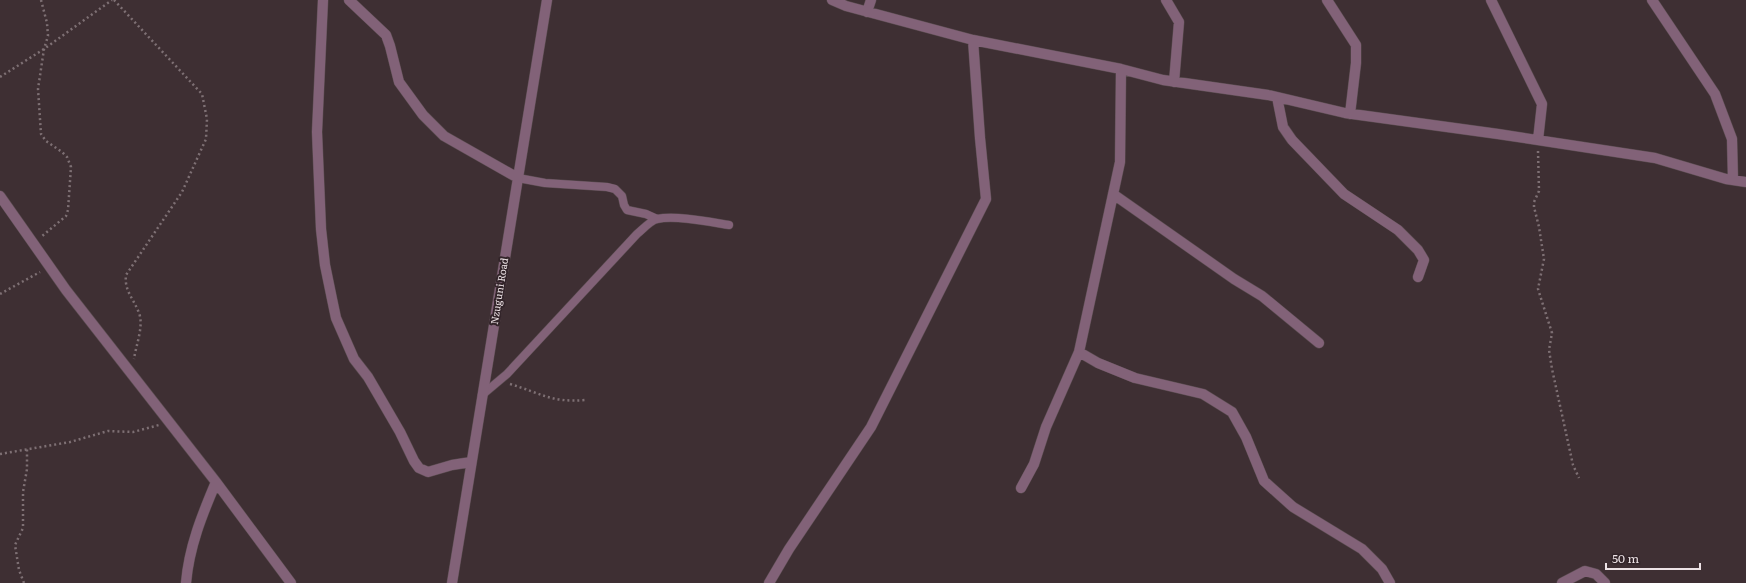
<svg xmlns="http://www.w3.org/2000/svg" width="1746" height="583" font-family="Literata,serif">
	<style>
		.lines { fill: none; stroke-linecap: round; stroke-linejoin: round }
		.lane-casing { stroke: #5a4c50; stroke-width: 9 }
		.street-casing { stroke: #5a4c50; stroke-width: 11 }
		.path { stroke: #7e7074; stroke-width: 2.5; stroke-dasharray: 2 3; stroke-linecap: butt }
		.lane { stroke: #826278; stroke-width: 8 }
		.street { stroke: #826278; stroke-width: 10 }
		.labels { text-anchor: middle; stroke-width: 4; stroke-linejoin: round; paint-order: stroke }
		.street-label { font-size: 10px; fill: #ede3e6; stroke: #33252a }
	</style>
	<rect width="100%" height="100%" fill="#3e2f33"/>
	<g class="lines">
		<g class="lane-casing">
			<path id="lane" d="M518,178l27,5 62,4 8,2 7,7 2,9 3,5 19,4 11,5
				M482,395l25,-21 130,-140c6,-5 13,-13 20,-15 19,-4 53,3 72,6"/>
		</g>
		<g class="street-casing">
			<path id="street" d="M323,0l-6,132 4,97 4,36 7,34 4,19 18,41 14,18 32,55 14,29 5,7 9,4 24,-7 19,-3
				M349,0l37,35 4,11 9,36 24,33 21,21 74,42
				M832,0l14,6 127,34 148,29 42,11 105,15 77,18 153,21 157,24 71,21 20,3
				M1166,0l13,22 -5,60
				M1327,0l29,45v18l-6,51
				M1491,0l51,104 -4,36
				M1652,0l63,94 17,45 1,41
				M867,12l4,-12
				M1121,69l-1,93 -41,190 19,11 37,15 68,16 29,18 14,25 18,44 29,26 69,42 20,20 8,14
				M1277,97l6,30 9,13 52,54 54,36 20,20 6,10 -6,17
				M1113,194l121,85 28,17 57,47
				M0,196l66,94 150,192 75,101
				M1021,488l13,-24 12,-37 33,-75
				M186,583c3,-36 16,-68 30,-101
				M452,583l95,-583
				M769,583l20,-34 82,-122 115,-228 -6,-61 -7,-98
				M1562,583l23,-12 11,3 9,9"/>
		</g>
		<path class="path" d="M41,0l6,23 1,13 -4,13 -6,40 3,45 5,7 16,11 5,5 4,10 -3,43 -2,6 -25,21
			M114,0l88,94 5,25 -1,20 -24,53 -56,83c-2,16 8,24 13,38 5,13 -3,32 -5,46
			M0,77l44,-28 68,-49
			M1538,151l1,40 -5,11v5l5,20 5,32 -6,30 14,44 -3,17 3,19 21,96 6,13
			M0,294l40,-22
			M510,384c30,9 42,19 75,16
			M0,454l70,-12 38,-11 25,1 26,-7
			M24,583l-5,-13 -4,-25 8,-17v-36l4,-23v-20"/>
		<use href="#lane" class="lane"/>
		<use href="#street" class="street"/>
	</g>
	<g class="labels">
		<g class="street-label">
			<text transform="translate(499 291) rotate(-81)" y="4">Nzuguni Road</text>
		</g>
	</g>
	<path d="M1606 563v6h94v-6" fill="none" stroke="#ede3e6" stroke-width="2"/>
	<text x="1612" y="563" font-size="12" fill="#ede3e6" stroke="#33252a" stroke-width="3" paint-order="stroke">50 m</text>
</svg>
